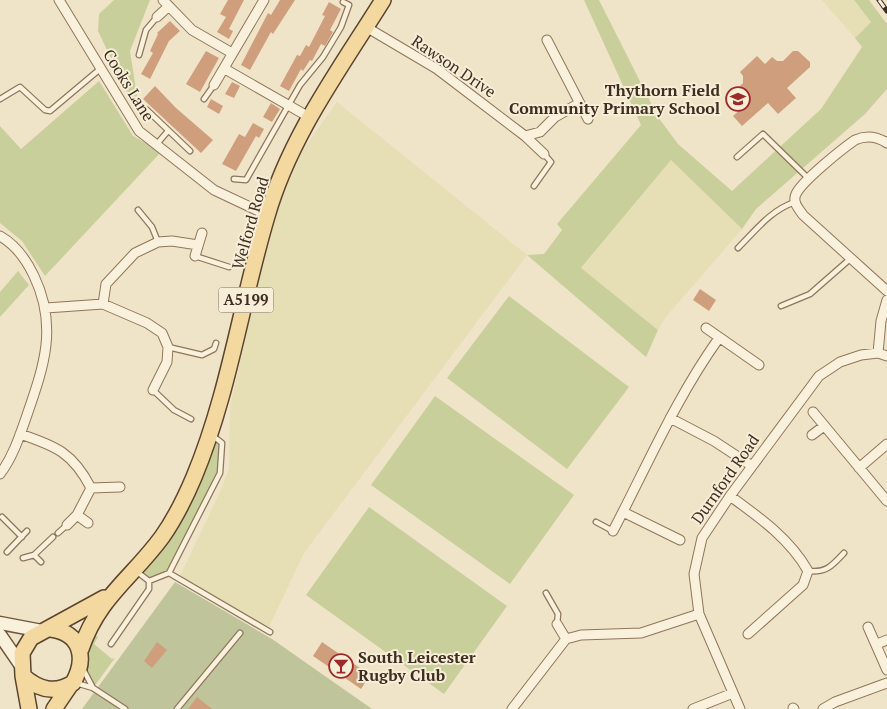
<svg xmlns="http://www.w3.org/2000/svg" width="887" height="709" font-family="'PT Serif',serif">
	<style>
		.farmland { fill: #e6deb5 }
		.green { fill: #c9cf9b }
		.cemetery { fill: #bfc49a }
		.building { fill: #cf9f7d }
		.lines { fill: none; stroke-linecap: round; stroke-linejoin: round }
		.lane-casing { stroke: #8d765c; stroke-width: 7 }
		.street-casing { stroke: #8d765c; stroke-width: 11 }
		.secondary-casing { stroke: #6f573f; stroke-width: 15 }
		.primary-casing { stroke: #5b4430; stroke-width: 18 }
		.lane { stroke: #faf1dc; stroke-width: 4.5 }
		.street { stroke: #faf1dc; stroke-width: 9 }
		.secondary { stroke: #faf1dc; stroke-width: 12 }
		.primary { stroke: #f3d9a0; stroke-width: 15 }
		.rail-casing { stroke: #3d2e20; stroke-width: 5 }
		.rail { stroke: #f7eed8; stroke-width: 3; stroke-dasharray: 9; stroke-linecap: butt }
		.labels { text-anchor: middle; stroke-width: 4; stroke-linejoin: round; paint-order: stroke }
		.shield { fill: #f7eed8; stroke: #756857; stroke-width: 1 }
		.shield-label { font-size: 15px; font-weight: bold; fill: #3d2e20 }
		.street-label { font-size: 16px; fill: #3d2e20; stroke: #f7eed8 }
		.poi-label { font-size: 16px; font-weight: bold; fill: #3d2e20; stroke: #f7eed8; text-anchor: end }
	</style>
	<rect width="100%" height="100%" fill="#f0e4c8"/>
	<path class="farmland" d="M822,0h32l17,22 -16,16z
		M337,102l190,153 -223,298 -35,74 -89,-51 40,-84 9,-23 1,-62 39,-173 18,-48 17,-38z
		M671,160l71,69 -76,88 -8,13 -77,-61z"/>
	<path class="green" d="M114,0h36l-20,51 7,45 -7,3 -32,-68 1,-17z
		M584,0h15l59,117 20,27 54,47 89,-82 41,-62 -7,-9 16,-16 -17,-22h15l18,24v65l-22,25 -109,95 -14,20 -71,-69 -90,108 77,62 -12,27 -119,-102 17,-1 18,-24 -5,-6 84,-99z
		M99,81l34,55 28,16 -116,124 -23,-35 -22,-18v-97l21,23z
		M18,271l11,14 -29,32v-25z
		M509,296l120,91 -62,82 -120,-91z
		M435,396l139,99 -64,89 -139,-99z
		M210,434l12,9 -2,30 -51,100 -20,8 -15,-12 29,-33z
		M369,507l138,99 -63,88 -138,-99z
		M87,631l11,6 -4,7 18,15 3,-1 -22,30 -12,-24z"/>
	<path class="cemetery" d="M175,582l97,57 100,70h-290z"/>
	<path class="building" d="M228,0h16l-15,29 4,2 -4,8 -12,-7 9,-15 -6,-3z
		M280,0h15l-22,34 -2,-2 -21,38 -9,-5 27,-52 3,2z
		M329,2l12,7 -11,21 3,2 -8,14 -4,-2 -9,17 -2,-1 -7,11 -2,-2 -12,22 -9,-5 17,-31 3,1 6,-11 3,2 16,-31 -3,-1z
		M170,21l10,10 -11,10 -19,38 -9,-5 12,-21 -3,-2 8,-17 -1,-1z
		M206,51l13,7 -19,34 -14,-8z
		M793,51h5l12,11v5l-23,21 9,10 -18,16 -10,-11 -26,23 -9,-10 9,-8 -4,-5 9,-7 -8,-9 4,-4v-7l-3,-4 17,-16 8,8 7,-7 5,4h6z
		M232,82l8,4 -6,12 -9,-4z
		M155,86l21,22 37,32 -12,13 -58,-54z
		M211,99l12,7 -4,8 -12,-7z
		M271,103l9,6 -8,13 -9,-5z
		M253,123l11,6 -5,9 -3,-2 -20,35 -14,-7 17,-30 6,3z
		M700,289l16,11 -7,11 -16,-11z
		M157,642l10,8 -15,18 -8,-7z
		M322,642l48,33 -9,14 -48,-33z
		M197,697l15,12h-24z"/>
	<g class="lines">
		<g class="lane-casing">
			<path id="lane" d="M139,55l7,-25 11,-13
				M0,99l20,-12 25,23 5,1 50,-42
				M204,99l10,-14
				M147,110l43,41
				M156,145l12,-14
				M737,157l26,-23 46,45
				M234,179l12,1 54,-95 23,-28 18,-30 8,-22 -6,-3
				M534,186l17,-24 -7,-8
				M138,210l14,17 6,15
				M738,248c18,-18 33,-38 57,-46
				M195,256l34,11
				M781,306l29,-12 40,-35
				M168,347l34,8 12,-6 2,-6
				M153,390l21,20 17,9
				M2,517l20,20
				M596,522l17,9
				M58,533l9,-8
				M7,552l20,-21
				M34,555l19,-18
				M23,558l11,-3 7,7
				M136,571l13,10 20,-8 51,-100 2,-30 -9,-7
				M808,571c18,2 24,-5 36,-18
				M169,573l101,59
				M546,593l12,21 -1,10
				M111,644l38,-55v-8
				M83,669l10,19
				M76,683l17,5 32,21
				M177,709l63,-76"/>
		</g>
		<g class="street-casing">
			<path id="street" d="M59,0l80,131 75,59 53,25
				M163,0l29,30 40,23
				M157,17l12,-11
				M366,27l71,42 88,67 19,18
				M547,40l41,79
				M225,69l84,48
				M214,85l50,-85
				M525,136l15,-4 15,-15 23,-13
				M887,143c-11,-7 -21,-8 -32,-3 -13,9 -53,41 -59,54 -4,8 3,15 7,21l84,76
				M0,236c16,9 26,23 34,40 24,50 10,90 -7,139 -7,20 -14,42 -27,59
				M195,256l7,-23
				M103,304l3,-20 29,-31 23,-11 14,-1 26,4
				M46,308l57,-4 44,19 15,10 6,14 -1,15 -14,28
				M706,328l53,37
				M878,353l3,-32 6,-21
				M813,412l74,89
				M670,418l44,23 38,25
				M20,434c36,12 53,19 71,54l-14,27 -10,10
				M812,435l12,-9
				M859,468l28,-24
				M91,488l29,-1
				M730,496c29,21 60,43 78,75l-5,14 -55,49
				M623,512l57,28
				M77,515l11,8
				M613,531c34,-65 63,-133 106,-193
				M557,624l9,15
				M868,627l19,43
				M877,644l10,-4
				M793,708l1,1
				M512,709l54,-70 15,-4 60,-2 58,-19
				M693,709l40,-16
				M740,709l-41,-95 -5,-40 8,-36 28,-42 89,-120 21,-14 21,-7 17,-2 9,3
				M823,709l12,-7 52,-19"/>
		</g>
		<g class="secondary-casing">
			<path id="secondary" d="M0,623l42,8
				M0,635l22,32"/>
		</g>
		<g class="primary-casing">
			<path id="primary" d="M51,629c30,4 36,29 22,54 -18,11 -34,7 -50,-7l-1,-23 9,-15 73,-40
				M81,649c17,-51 51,-71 81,-112 12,-17 24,-41 32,-60 35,-84 47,-174 73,-261 23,-80 73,-147 116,-216
				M23,676l6,33
				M54,709l17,-25"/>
		</g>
		<use href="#lane" class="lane"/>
		<use href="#street" class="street"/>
		<use href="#secondary" class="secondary"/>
		<use href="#primary" class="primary"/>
		<g class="rail-casing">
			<path id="rail" d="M879,0l8,11"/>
		</g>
		<use href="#rail" class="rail"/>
	</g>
	<defs>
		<g id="school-ring" transform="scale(1.25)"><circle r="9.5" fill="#f7eed8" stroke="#9e2a2b" stroke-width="1.5"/><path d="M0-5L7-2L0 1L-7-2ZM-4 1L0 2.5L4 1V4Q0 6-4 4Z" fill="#9e2a2b"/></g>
		<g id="bar-ring" transform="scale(1.25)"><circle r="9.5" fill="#f7eed8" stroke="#9e2a2b" stroke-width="1.5"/><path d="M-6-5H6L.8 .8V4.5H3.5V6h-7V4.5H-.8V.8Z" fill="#9e2a2b"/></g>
	</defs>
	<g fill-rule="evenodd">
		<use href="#school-ring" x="738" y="99"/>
		<use href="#bar-ring" x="341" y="666"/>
	</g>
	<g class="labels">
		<rect class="shield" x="218.5" y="287.5" width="55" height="25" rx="4"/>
		<g class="shield-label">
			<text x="246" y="305">A5199</text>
		</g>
		<g class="street-label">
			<text transform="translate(454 66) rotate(34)" y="6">Rawson Drive</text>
			<text transform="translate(129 85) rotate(58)" y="6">Cooks Lane</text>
			<text transform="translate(250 223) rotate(-74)" y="6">Welford Road</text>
			<text transform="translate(725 479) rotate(-55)" y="6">Durnford Road</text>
		</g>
		<g class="poi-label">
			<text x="720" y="96">Thythorn Field<tspan x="720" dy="18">Community Primary School</tspan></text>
			<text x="358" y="663" text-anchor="start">South Leicester<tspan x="358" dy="18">Rugby Club</tspan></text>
		</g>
	</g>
</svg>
